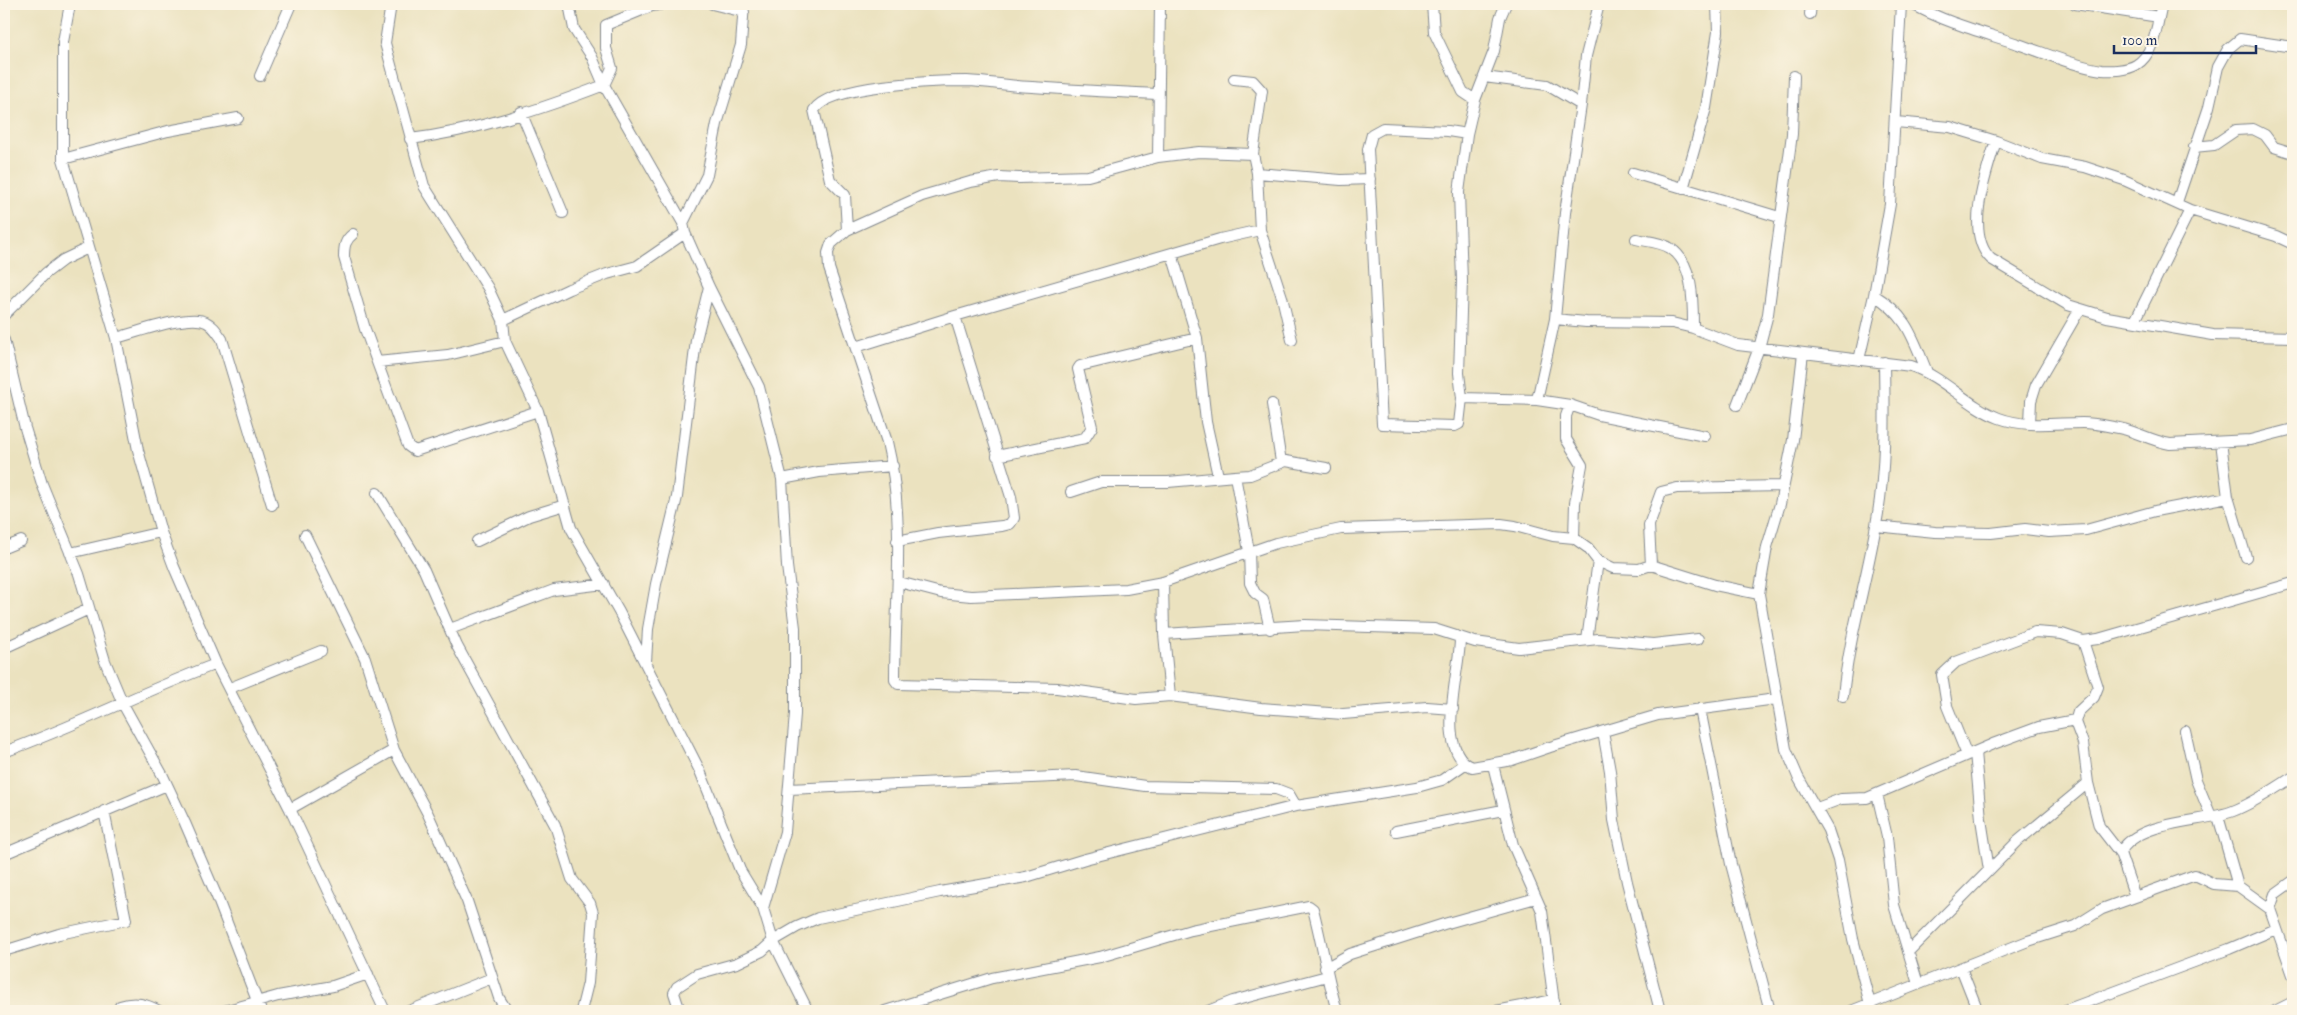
<svg xmlns="http://www.w3.org/2000/svg" width="2297" height="1015" font-family="'IM FELL Double Pica',serif">
	<style>
		.lines { fill: none; stroke-linecap: round; stroke-linejoin: round }
		.street-casing { stroke: #83888e; stroke-width: 12 }
		.street { stroke: #fff; stroke-width: 10 }
	</style>
	<rect width="100%" height="100%" fill="#fcf5e5"/>
	<filter id="ink" filterUnits="userSpaceOnUse"><feTurbulence type="fractalNoise" baseFrequency=".02" numOctaves="2"/><feDisplacementMap in="SourceGraphic" scale="10" xChannelSelector="R" yChannelSelector="G"/><feConvolveMatrix kernelMatrix="1 2 1 2 8 2 1 2 1" color-interpolation-filters="sRGB"/></filter>
	<filter id="wash" filterUnits="userSpaceOnUse"><feTurbulence type="fractalNoise" baseFrequency=".0096" numOctaves="4" result="noise"/><feDisplacementMap in="SourceGraphic" scale="20" xChannelSelector="R" yChannelSelector="G"/><feGaussianBlur stdDeviation="1.12" result="paint"/><feColorMatrix in="noise" values="0 0 0 0 0 0 0 0 0 0 0 0 0 0 0 0 0 1.4 0 .05"/><feComposite in="paint" operator="in"/></filter>
	<g filter="url(#wash)">
		<rect width="100%" height="100%" fill="#ebe2bf"/>
	</g>
	<g filter="url(#ink)">
		<g class="lines">
			<g class="street-casing">
				<path id="street" d="M70,4l-7,38v117l53,179 22,112 23,82 13,35 42,97 74,145 95,202
					M391,4l-6,39 39,143 64,102 15,32 2,21 33,70 33,117 48,84 81,159 40,99 23,38 10,33 35,70
					M569,4l5,25 18,28 12,28 79,138 2,10 24,54 50,100 23,92 5,87 8,62v86l-10,118 -22,76
					M712,4l32,8
					M1432,4l2,28 29,60 12,8
					M1912,4c34,19 70,28 106,40 27,9 56,22 84,26 10,1 25,0 34,-5 19,-11 21,-42 26,-61
					M2075,4l84,13
					M1810,14l1,-10
					M260,76l31,-72
					M1484,77l63,8 34,20 -16,108 -10,106 -18,81 33,5 29,10 106,21
					M1234,79l19,2 9,10 -9,63
					M1581,105l5,-49 13,-52
					M521,112l42,101
					M1896,122l54,5 46,14 46,18 43,8 39,13 66,30 86,26 17,8
					M1467,134l-19,-3 -65,-3 -11,6 -4,15 14,275 73,2 4,-2 3,-26 -3,-25 3,-92 -3,-89 8,-58 8,-34 19,-49 6,-33 6,-14
					M410,139c66,-8 132,-30 194,-54l8,-17 -6,-20v-23l46,-19 11,-2
					M1996,141c-10,32 -32,92 -5,118l77,46 39,12 106,18 80,2
					M2194,147l20,-2 22,-15 17,-1 12,6 9,12 19,6
					M1158,157l2,-153
					M63,159l105,-28 70,-13
					M1257,173l3,57 22,67 10,43
					M1633,173l146,44
					M1370,179l-29,1 -84,-7 -4,-19 -54,-2 -41,5 -70,19 -69,2 -20,-1 -29,5 -48,14 -75,34 -16,14 -3,9 1,15 58,174c19,78 8,159 8,238l3,4 159,4 79,11 34,-3 91,12 82,6 84,-7 26,2
					M1683,189l23,-81 12,-76 -1,-28
					M2177,202l32,-95 9,-40 10,-18 12,-10 53,8
					M683,223l24,-48 10,-51 24,-79 3,-41
					M847,230l-2,-35 -15,-15 -16,-70c17,-26 122,-29 153,-29 22,1 43,5 65,6 41,3 83,5 125,7
					M353,234c-8,6 -9,12 -9,23l21,72 12,33 71,-7 57,-14
					M1636,239c9,2 25,3 34,9 24,15 23,55 23,80
					M1172,254l25,84 9,84 12,54
					M1874,295c33,20 39,43 53,77
					M4,315l42,-42 17,-13 25,-12
					M1555,319l31,3 86,1 21,5 45,17 173,21c33,11 56,40 88,52 27,10 56,5 83,5 10,0 21,2 31,4 20,2 37,14 57,17l80,-4 43,-11
					M503,320l66,-31 38,-15 30,-8 48,-33
					M2135,321l55,-111
					M116,338c19,-5 73,-25 90,-16 7,3 11,10 16,17l50,166
					M4,340l21,88 17,56 37,90 26,87 18,43 40,72 22,47 32,74 44,114
					M856,347l99,-31
					M1803,353l-10,87 -13,64 -13,43 -8,47 27,155 12,28 30,53 10,30 15,79 17,65
					M1859,360l15,-65 16,-91 11,-200
					M377,362l31,84 7,5 123,-40
					M1462,398l75,2
					M1272,404l9,58
					M1570,405l-4,11v23l16,26 -7,38 -1,35
					M1737,405l22,-57 9,-34 24,-180 2,-58
					M2030,423l1,-22 5,-16 44,-76
					M2221,442l7,55 18,60
					M997,456l88,-18 7,-11 -14,-58 2,-3 117,-28
					M1235,476l15,-1 36,-14 40,7
					M782,479l37,-7 74,-6
					M1071,492l30,-10h67l67,-6 14,75 1,32 5,10 8,6 7,30
					M377,493l47,77 33,76 98,179 17,54 18,24 3,10 -5,70 -7,28
					M1876,526l59,6 56,1 34,-4 24,3 37,-2 69,-19 73,-14
					M305,535l60,123 29,92 34,64 39,87 32,97 8,13
					M477,541l52,-25 36,-11
					M897,541l41,-8 64,-7 8,-2 4,-6 -3,-21 -56,-181 265,-77 40,-9
					M4,548l17,-7
					M70,553l91,-21
					M1651,565l-2,-40 12,-33 16,-4 105,-2
					M899,582l42,11 30,3 155,-7 37,-7 113,-39 65,-14 160,-5 14,2 38,10 21,2 14,10 10,13 15,7 26,1 12,-4 64,20 44,9
					M1163,582l1,52 6,62
					M450,629l104,-39 50,-6
					M1164,634l141,-9 129,4 41,13 44,6 79,-9 55,5 45,-5
					M1460,637c1,33 -27,113 12,130l40,-7 38,-13 108,-32 118,-16
					M1587,640l11,-79
					M2083,641l15,46 -4,10 -16,15 -3,10 8,21 5,40 11,43 21,27
					M4,648l85,-39
					M646,662l2,-33 8,-45 21,-87 19,-157 13,-53
					M230,688l91,-37
					M1843,696c6,-59 23,-113 33,-171 10,-54 9,-108 8,-163
					M1700,709l31,155 39,147
					M2185,731l11,49 15,36
					M1603,732l7,39 4,49 13,62 33,129
					M4,752c72,-26 140,-61 212,-88
					M1975,752l6,67 8,51
					M1967,755l-20,-49 -5,-31 14,-13 79,-30 27,2 21,7 15,-2 195,-56
					M1493,765l20,80 29,66 13,100
					M789,789l287,-13 69,10 131,3 13,5 7,12
					M1877,794l10,43 7,68 24,79
					M1817,808l24,-9 26,-1 126,-54 46,-17 36,-7
					M290,809l104,-59
					M2218,816l20,70
					M1396,831l107,-21
					M4,854l163,-69
					M2293,881l-18,13 -5,15 23,66
					M2135,897l-15,-44c17,-33 83,-30 113,-42 21,-8 41,-22 60,-34
					M4,951l55,-17 67,-14 -22,-109
					M1908,952l110,-111 70,-58
					M1325,968l25,-14 94,-30 92,-26
					M1961,968l17,43
					M119,1011l1,-5c15,-5 26,-2 39,5
					M224,1011l54,-15 55,-10 35,-12
					M409,1011l83,-33
					M680,1011l-6,-18 3,-6 20,-13 40,-11 25,-12 11,-10 24,-14 21,-9 122,-26 86,-15 59,-18 211,-53 121,-19 25,-7 23,-16
					M885,1011l107,-33 108,-21 91,-27 118,-24 4,3c9,34 14,68 24,102
					M1208,1011l25,-10 94,-25
					M1496,1011l58,-11
					M1851,1011l177,-70 47,-15 27,-17 93,-34 19,9 24,2 32,23
					M2063,1011l166,-62 47,-20
					M2275,1011l18,-9"/>
			</g>
			<use href="#street" class="street"/>
		</g>
	</g>
	<rect width="2297" height="1015" fill="none" stroke="#fcf5e5" stroke-width="20"/>
	<path d="M2114 45v8h142v-8" fill="none" stroke="#1b2f5e" stroke-width="2.5"/>
	<text x="2122" y="45" font-size="15" fill="#1b2f5e" stroke="#fcf5e5" stroke-width="4" paint-order="stroke">100 m</text>
</svg>
